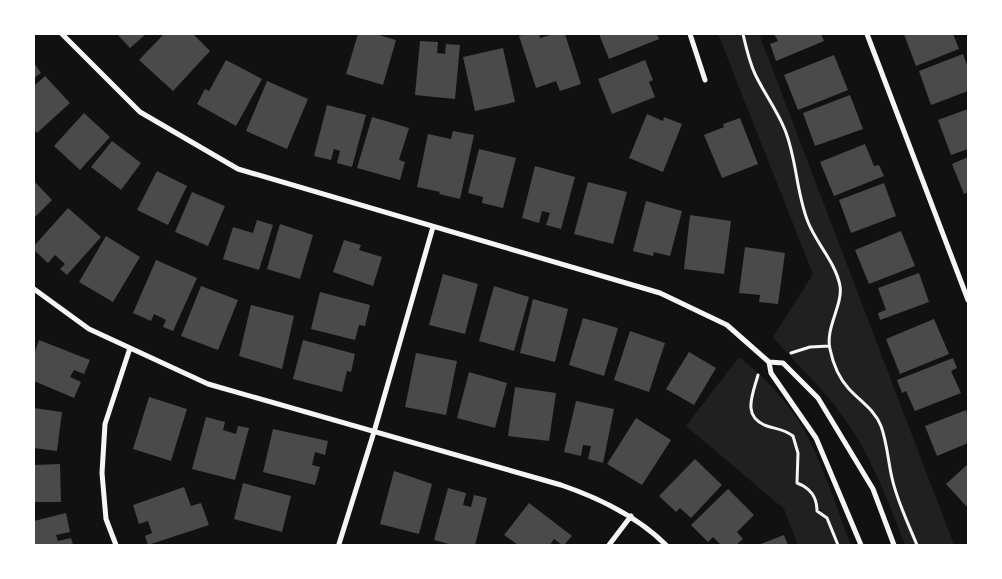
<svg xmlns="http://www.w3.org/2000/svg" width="1002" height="579" font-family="'Noto Sans',sans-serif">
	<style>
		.green { fill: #202020 }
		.building { fill: #4a4a4a }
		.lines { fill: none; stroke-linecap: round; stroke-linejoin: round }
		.path { stroke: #f5f5f5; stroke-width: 3 }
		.minor { stroke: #f5f5f5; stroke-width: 5 }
	</style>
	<rect width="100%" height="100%" fill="#111"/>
	<path class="green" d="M718,34h41l195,511h-49c-17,-43 -32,-86 -59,-124 -21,-31 -49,-56 -73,-84l40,-63z
		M739,357c22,17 48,44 62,68 22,37 34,80 50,120h-53l-14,-36 -98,-83z"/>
	<path class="building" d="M117,34h29l-16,14z
		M164,34h31l-1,1 16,16 -37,40 -34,-31z
		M358,34h17l21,6 -13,45 -37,-11z
		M525,34h14l1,4 14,-4h11l16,50 -21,7 -4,-10 -20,7 -17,-52z
		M599,34h58l2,5 -50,20z
		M774,34h47l3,7 -48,20 -6,-17 8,-3z
		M904,34h49l6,15 -43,17z
		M420,41l18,1 -1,11 8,1 1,-10 14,1 -5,54 -40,-4z
		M503,48l12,54 -40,9 -12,-54z
		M963,54l5,14v23l-37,14 -12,-34z
		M834,55l14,35 -50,20 -14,-35z
		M226,60l36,19 -26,47 -39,-22 8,-15 4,2z
		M645,60l8,20 -4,2 6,15 -43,17 -14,-35z
		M34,63l7,10 -7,5z
		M45,76l25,27 -33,30 -3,-3v-44z
		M267,81l41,18 -21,50 -41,-18z
		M850,95l13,34 -48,17 -12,-33z
		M327,105l39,10 -14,52 -15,-4 3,-12 -6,-2 -3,11 -17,-4z
		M968,109v40l-17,6 -13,-35z
		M84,113l26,24 -30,33 -26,-24z
		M647,114l16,7 1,-4 18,7 -19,48 -34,-14z
		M372,117l37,11 -10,32 6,2 -5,18 -43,-12z
		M740,118l18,46 -36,14 -18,-43 20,-8 -1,-3z
		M453,131l21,4 -14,64 -21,-5 1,-2 -23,-5 11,-53 23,5z
		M112,141l29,22 -20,27 -30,-23z
		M865,144l9,22 5,-1 5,11 -50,20 -14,-34z
		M479,149l37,9 -13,50 -21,-5 1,-6 -15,-4z
		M968,157v35l-4,2 -12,-30z
		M535,166l40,11 -14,52 -15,-4 4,-12 -8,-2 -3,12 -17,-5z
		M157,171l30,15 -19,39 -31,-15z
		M34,181l18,19 -18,18z
		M588,182l39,10 -14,52 -39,-10z
		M884,183l12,33 -45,17 -12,-33z
		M192,192l33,14 -17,40 -33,-14z
		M646,201l36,10 -12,45 -16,-4 -1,4 -20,-5z
		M68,208l33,29 -34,38 -7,-6 5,-5 -10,-9 -7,8 -14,-13v-4z
		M690,215l41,6 -7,53 -40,-5z
		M257,220l16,5 -14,45 -36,-11 10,-32 20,6z
		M280,224l33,11 -13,44 -33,-10z
		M901,231l14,35 -46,18 -14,-34z
		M106,236l34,21 -27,45 -34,-20z
		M344,240l17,5 -2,5 23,7 -9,29 -40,-14z
		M745,247l40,6 -7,51 -19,-2 1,-7 -21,-2z
		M156,260l41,18 -24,53 -10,-4 3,-7 -12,-6 -3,7 -18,-8z
		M919,273l10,29 -49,18 -2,-7 8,-3 -8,-22z
		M443,274l35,10 -13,50 -36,-9z
		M201,286l37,14 -20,50 -37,-14z
		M494,286l35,11 -15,54 -35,-10z
		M320,292l50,13 -5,21 -6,-1 -4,15 -44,-11z
		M533,299l35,10 -13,53 -35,-9z
		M251,305l43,11 -12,53 -43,-13z
		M583,318l35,10 -14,48 -35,-11z
		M934,319l15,35 -49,20 -14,-35z
		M630,331l35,12 -16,49 -35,-12z
		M39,340l51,20 -6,14 -10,-4 -4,7 11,5 -7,16 -40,-17v-27z
		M303,340l52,14 -4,18 -4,-1 -5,21 -49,-13z
		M689,352l27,16 -22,37 -28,-16z
		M416,353l41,8 -11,54 -41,-8z
		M953,358l4,10 -6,3 10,22 -46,18 -9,-20 -4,2 -5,-13z
		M469,372l38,11 -12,45 -38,-10z
		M515,387l41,6 -7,48 -41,-5z
		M149,397l38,12 -16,52 -38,-12z
		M576,401l38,8 -11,54 -15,-4 3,-13 -8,-1 -2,11 -17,-4z
		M34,408l28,4 -5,39 -23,-3z
		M966,410l2,6v27l-31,13 -12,-30z
		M206,417l19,5 -2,8 13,4 2,-8 11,2 -14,52 -43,-11z
		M636,418l35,22 -29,45 -35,-21z
		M273,429l55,12 -3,14 -10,-3 -3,13 8,2 -5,18 -52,-13z
		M695,459l27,26 -31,33 -11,-10 -4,4 -17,-16z
		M60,464l1,38h-27v-37z
		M968,464v42l-1,1 -21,-23z
		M394,471l38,13 -13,50 -39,-10z
		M243,483l48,13 -9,36 -48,-13z
		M184,487l7,19 10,-3 8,22 -61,20 -3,-9 7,-3 -4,-12 -9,3 -6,-19z
		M448,488l18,5 -3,12 8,2 3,-12 13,3 -12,47h-23l-18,-5z
		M728,489l26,26 -17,17 6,7 -7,6h-15l-8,-8 -5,5 -17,-17z
		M529,503l43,33 -8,9h-2l-8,-6 -4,6h-32l-14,-10z
		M66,513l4,19 -14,3 2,6 13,-3 2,7h-39v-24z
		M784,535l4,10h-30z"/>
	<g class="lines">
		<path class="path" d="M743,34c3,13 6,27 12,40 9,19 22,36 30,56 12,30 11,62 23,92 8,21 28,41 32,64 3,19 -15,42 -10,63 3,15 8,28 19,40 11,12 26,21 32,37 6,16 7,35 11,52 5,23 16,45 25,67
			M791,353l19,-6 19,-1
			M758,375c-5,19 -17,42 9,51 9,3 17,3 26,10l5,17 -1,30c13,5 20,13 20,28l10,7 11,27"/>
		<path class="minor" d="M62,34l78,78 98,57 422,124 67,32 42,37 14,1 35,35 55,91 21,56
			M690,34l15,46
			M867,34l101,266
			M34,289l55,40 119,55 353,101c38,13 76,31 105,60
			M769,362l2,11 45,65 45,107
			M339,544l35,-112 59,-205
			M116,545l-10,-26 -4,-46 3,-49 25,-76
			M609,545l22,-29"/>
	</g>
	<rect width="1002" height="579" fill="none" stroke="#ffffff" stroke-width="70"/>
</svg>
